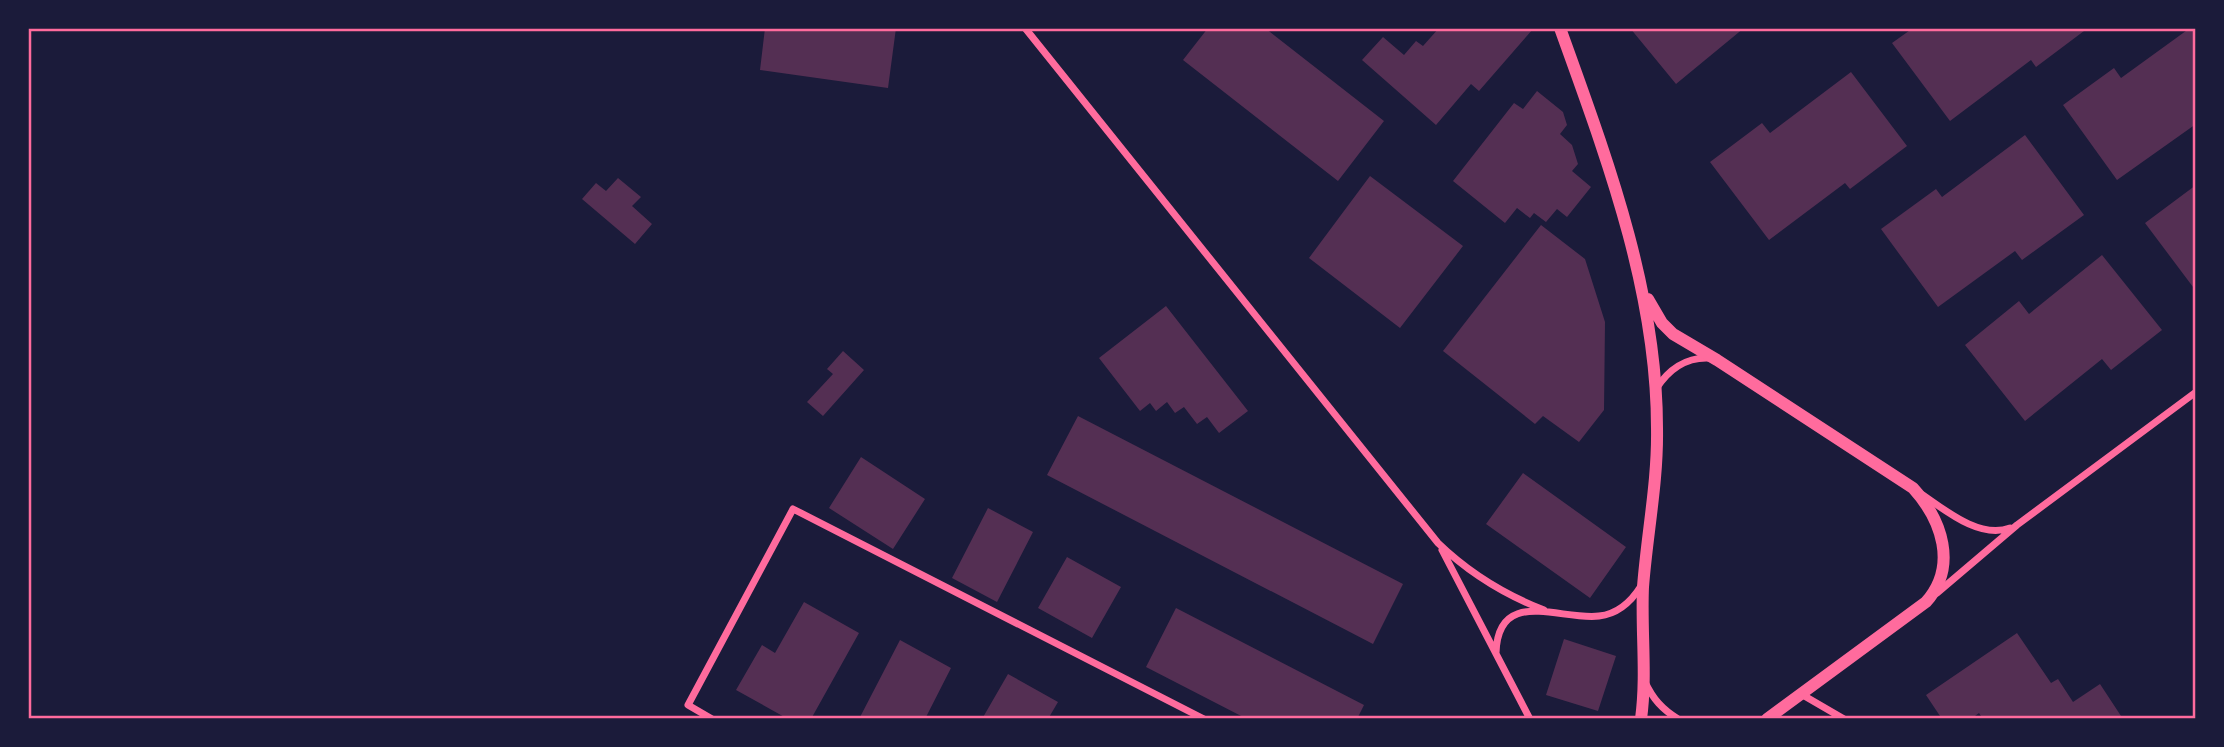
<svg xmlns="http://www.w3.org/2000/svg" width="2224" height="747" font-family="'Open Sans',sans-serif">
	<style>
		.building { fill: #542f53 }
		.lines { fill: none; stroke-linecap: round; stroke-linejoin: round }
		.minor { stroke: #ff6b9d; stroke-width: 7 }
		.tertiary { stroke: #ff6b9d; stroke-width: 12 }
		.neatline { fill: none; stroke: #ff6b9d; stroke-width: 2.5 }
	</style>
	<rect width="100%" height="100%" fill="#1b1b3a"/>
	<path class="building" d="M765,28h131l-8,60 -128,-18z
		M1208,28h57l119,93 -46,60 -155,-121z
		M1439,28l94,1 -54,62 -8,-7 -35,41 -74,-65 21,-23 21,18 12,-14 7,5z
		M1630,28h114l-68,56z
		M1913,28h175l-52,39 -5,-7 -81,61 -58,-78z
		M2190,28h6v96l-79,56 -54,-75 51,-37 7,10z
		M1851,72l56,74 -57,43 -5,-6 -76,57 -59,-78 52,-39 8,10z
		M1537,91l26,21 4,13 -7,9 12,11 6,19 -6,7 19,16 -24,30 -10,-8 -11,13 -12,-9 -4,5 -13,-10 -12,15 -52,-42 61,-78 9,6z
		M2025,135l59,80 -62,45 -7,-9 -77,56 -57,-78 55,-40 6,8z
		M1370,176l93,70 -63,82 -91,-70z
		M618,178l23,19 -9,9 20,18 -17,20 -53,-45 14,-16 10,8z
		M2196,185v106l-51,-68z
		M1541,225l44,34 20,63 -1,88 -25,32 -36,-26 -8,8 -92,-73z
		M2102,255l60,75 -51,40 -9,-11 -77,62 -60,-76 54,-44 10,13z
		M1166,306l82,105 -29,22 -12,-16 -10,7 -13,-17 -9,6 -8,-11 -11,9 -6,-8 -10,8 -41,-53z
		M843,351l21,19 -41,46 -16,-14 26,-28 -6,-5z
		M1078,416l325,168 -30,60 -326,-169z
		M861,457l64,42 -32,50 -64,-41z
		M1523,473l103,74 -36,51 -104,-74z
		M988,508l45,24 -36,70 -45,-24z
		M1067,557l54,30 -29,51 -54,-30z
		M804,602l55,31 -48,86h-23l-52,-29 26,-45 13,8z
		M1176,608l188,97 -7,14h-110l-101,-52z
		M2017,633l34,50 7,-4 15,23 27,-18 23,35h-140l-4,-6 -8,6h-29l-16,-24z
		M1564,639l52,17 -18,55 -52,-16z
		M900,640l51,28 -26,51h-66z
		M1008,674l50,28 -10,17h-66z"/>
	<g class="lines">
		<path class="minor" d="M1025,28l413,515c31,30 65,51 106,67
			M1656,389c12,-19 30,-32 53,-31
			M1923,495c23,16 57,44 87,33
			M1442,550l88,169
			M1937,593l80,-68 179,-133
			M1496,653c2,-67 65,-32 103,-37 19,-2 32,-14 42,-30
			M1645,682c8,17 17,27 33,37
			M1801,694l43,25
			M712,719l-24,-14 105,-196 411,210"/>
		<path class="tertiary" d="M1560,28c46,128 97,262 97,400 1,53 -10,106 -14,159 -2,44 4,88 -2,132
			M1648,299l14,24 11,11 44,26 196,128c29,32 45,78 13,114l-159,117"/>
	</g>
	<rect width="2224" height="747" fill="none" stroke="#1b1b3a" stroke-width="60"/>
	<rect x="30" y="30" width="2164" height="687" class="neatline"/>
</svg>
